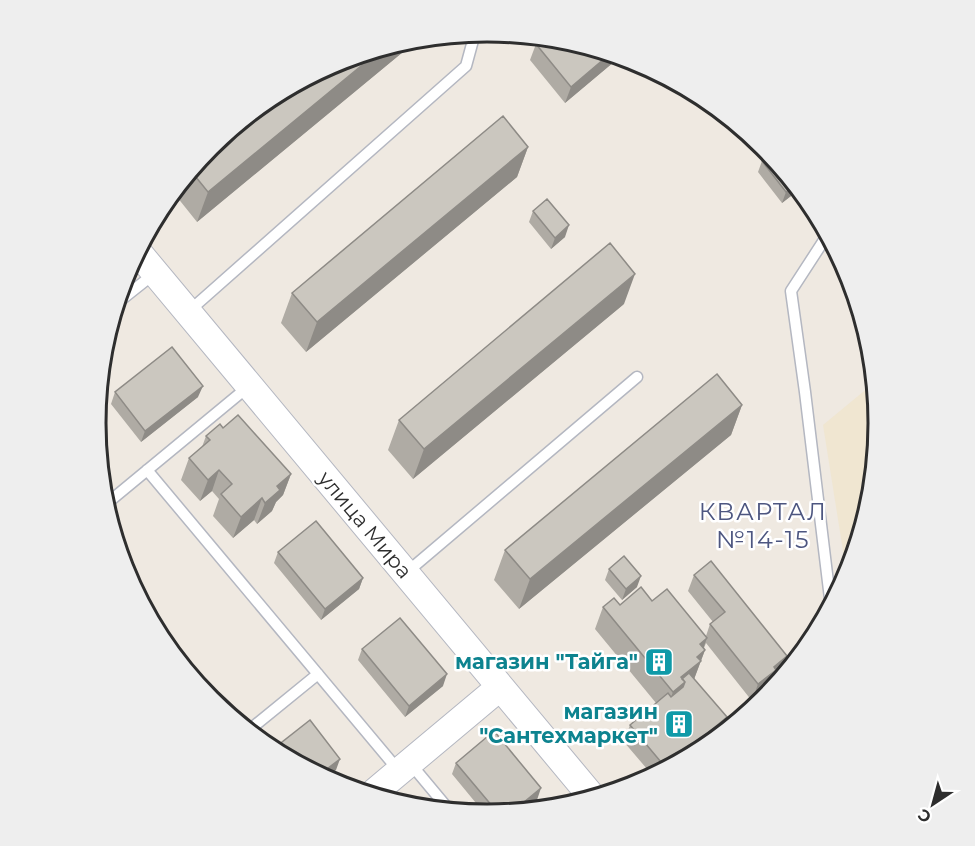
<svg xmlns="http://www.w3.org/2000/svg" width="975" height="846" font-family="Montserrat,sans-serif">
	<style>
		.education { fill: #f0e6d1 }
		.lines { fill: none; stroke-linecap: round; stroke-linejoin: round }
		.service-casing { stroke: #b4b7c1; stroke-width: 13 }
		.tertiary-casing { stroke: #b4b7c1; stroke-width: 29 }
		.service { stroke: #fff; stroke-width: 10 }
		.tertiary { stroke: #fff; stroke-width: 27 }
		.wall { fill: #afaba4 }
		.shaded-wall { fill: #8e8b86 }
		.building { fill: #cbc7bf; stroke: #8e8b86; stroke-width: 1.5 }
		.labels { text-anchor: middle; stroke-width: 5; stroke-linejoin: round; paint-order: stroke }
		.street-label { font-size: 21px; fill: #2e2e2e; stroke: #fff }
		.culture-label { font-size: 21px; font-weight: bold; fill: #0d838f; stroke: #fff; text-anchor: end }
		.quarter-label { font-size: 24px; letter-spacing: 1.5px; fill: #4d5680; stroke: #fff }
		.rim { fill: none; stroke: #2e2e2e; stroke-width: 3 }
	</style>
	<rect width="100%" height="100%" fill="#efe9e1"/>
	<path class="education" d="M875,382l4,41 -8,77 -24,76 -24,-151z"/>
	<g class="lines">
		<g class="service-casing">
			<path id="service" d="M828,234l-37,57 14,101 26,215
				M116,304l39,-31
				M188,312l278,-246 9,-33
				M147,470l252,301
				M105,505l144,-119
				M406,573l231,-196
				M248,731l70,-57
				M410,763l40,48"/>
		</g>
		<g class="tertiary-casing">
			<path id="tertiary" d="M137,251l456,547
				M371,795l129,-108"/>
		</g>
		<use href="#service" class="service"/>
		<use href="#tertiary" class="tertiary"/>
	</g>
	<path class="wall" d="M536,44l85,12 -56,47 -35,-43z
		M409,47l-212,175 -24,-30 38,-46z
		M528,147l-11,30 -211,175 -25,-29 11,-30z
		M762,161l38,28 -18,14 -24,-31z
		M533,211l32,26 -14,12 -22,-27z
		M839,255l10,18 7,21 -22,-27 4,-11z
		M624,304l-211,175 -25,-29 11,-30z
		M115,392l83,5 -57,45 -30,-38z
		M742,405l-11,30 -212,174 -25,-29 11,-30z
		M223,428l68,46 -8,21 -7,7 -4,9 -15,13 -3,-4 -21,18 -20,-22 6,-17 -7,-8 -12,10 -19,-21 8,-22 13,-11 4,-11z
		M278,552l85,26 -4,11 -38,31 -47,-57z
		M609,569l28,18 -15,13 -17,-20z
		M694,575l87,97 -8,7 -3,7 -18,15 -46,-58 -2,5 1,2 -11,29 33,38 -6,17 -20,17 -48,25 -29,-34 6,-17 26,-22 -61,-74 8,-22 17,-2 86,31 4,-12 3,-2 -25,-31z
		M362,649l81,37 -38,31 -47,-57z
		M456,763l81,37 -14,11 -38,3 -33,-40z"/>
	<path class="shaded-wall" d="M412,39l-3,8 -212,175 11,-30 176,-145z
		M611,53l10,3 -56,47 6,-16z
		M528,147l-11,30 -211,175 11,-30z
		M796,184l4,5 -18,14 4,-11z
		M569,225l-4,12 -14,12 4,-11z
		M635,274l-11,30 -211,175 11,-30z
		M203,386l-5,11 -57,45 4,-11z
		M742,405l-11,30 -212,174 11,-30z
		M106,464l-5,12 -1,-8z
		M219,470l-7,21 -12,10 8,-21z
		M291,474l-8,21 -7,7 -4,9 -15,13 8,-21 12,-17z
		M262,498l-8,22 -21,18 8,-21z
		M641,576l-4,11 -15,13 4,-11z
		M363,578l-4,11 -38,31 4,-11z
		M707,638l-5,14 3,-2 -12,32 -28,32 8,-22 27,-48z
		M787,656l-6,16 -8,7 -3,7 -18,15 6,-17 16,-17z
		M447,674l-4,12 -38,31 4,-11z
		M727,717l-6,17 -20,17 -35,19z
		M340,759l-4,11 -10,8 -7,-3z
		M541,788l-4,12 -14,11 -11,1z"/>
	<path class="building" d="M543,37l21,2 47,14 -40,34 -35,-43z
		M384,47l-176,145 -17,-21 20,-25 59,-49 68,-36z
		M503,116l25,31 -211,175 -25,-29z
		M771,154l25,30 -10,8 -24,-31z
		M547,199l22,26 -14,13 -22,-27z
		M610,243l25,31 -211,175 -25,-29z
		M172,347l31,39 -58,45 -30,-39z
		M717,374l25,31 -212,174 -25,-29z
		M238,415l53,59 -14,12 3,4 -15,13 -3,-5 -21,19 -20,-23 11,-10 -13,-14 -11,10 -19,-22 21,-18 -4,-4 14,-12 3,4z
		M99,456l7,8 -6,4z
		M316,521l47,57 -38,31 -47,-57z
		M624,556l17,20 -15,13 -17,-20z
		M711,561l76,95 -13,11 2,3 -18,14 -48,-60 15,-12 -31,-37z
		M641,587l11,14 15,-12 40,49 -7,6 5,6 -8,7 4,4 -20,16 4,5 -12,10 -70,-85 11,-9 6,7z
		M400,618l47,56 -38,32 -47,-57z
		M689,673l38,44 -61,51 -36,-43 38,-32 3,4 12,-10 2,-5 -3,-3z
		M310,720l30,39 -21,16 -47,-25z
		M494,731l47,57 -29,24 -14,1 -42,-50z"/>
	<defs>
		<g id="building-square" transform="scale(1.5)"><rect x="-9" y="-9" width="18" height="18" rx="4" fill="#0f9aa8" stroke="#fff"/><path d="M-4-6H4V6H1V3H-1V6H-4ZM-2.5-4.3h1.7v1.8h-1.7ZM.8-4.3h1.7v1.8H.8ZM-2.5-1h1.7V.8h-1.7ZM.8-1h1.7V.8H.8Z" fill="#fff"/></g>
	</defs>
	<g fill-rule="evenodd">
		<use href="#building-square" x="659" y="662"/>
		<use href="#building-square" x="679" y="724"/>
	</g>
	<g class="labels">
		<g class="street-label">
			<text transform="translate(365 525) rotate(50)" y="7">улица Мира</text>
		</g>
		<g class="culture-label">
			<text x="638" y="669">магазин "Тайга"</text>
			<text x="658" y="719">магазин<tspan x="658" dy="24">"Сантехмаркет"</tspan></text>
		</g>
		<g class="quarter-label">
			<text x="763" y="520">КВАРТАЛ<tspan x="763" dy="28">№14-15</tspan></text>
		</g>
	</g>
	<path d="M0 0H975V846H0ZM106 423a381 381 0 1 1 762 0a381 381 0 1 1-762 0Z" fill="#eee" fill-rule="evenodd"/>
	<path class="rim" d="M106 423a381 381 0 1 1 762 0a381 381 0 1 1-762 0Z"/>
	<g transform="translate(933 804) rotate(216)" stroke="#ffffff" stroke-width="4.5" paint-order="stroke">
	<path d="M0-4.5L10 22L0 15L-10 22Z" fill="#2e2e2e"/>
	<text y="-9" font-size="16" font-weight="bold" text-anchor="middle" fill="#2e2e2e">С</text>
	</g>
</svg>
